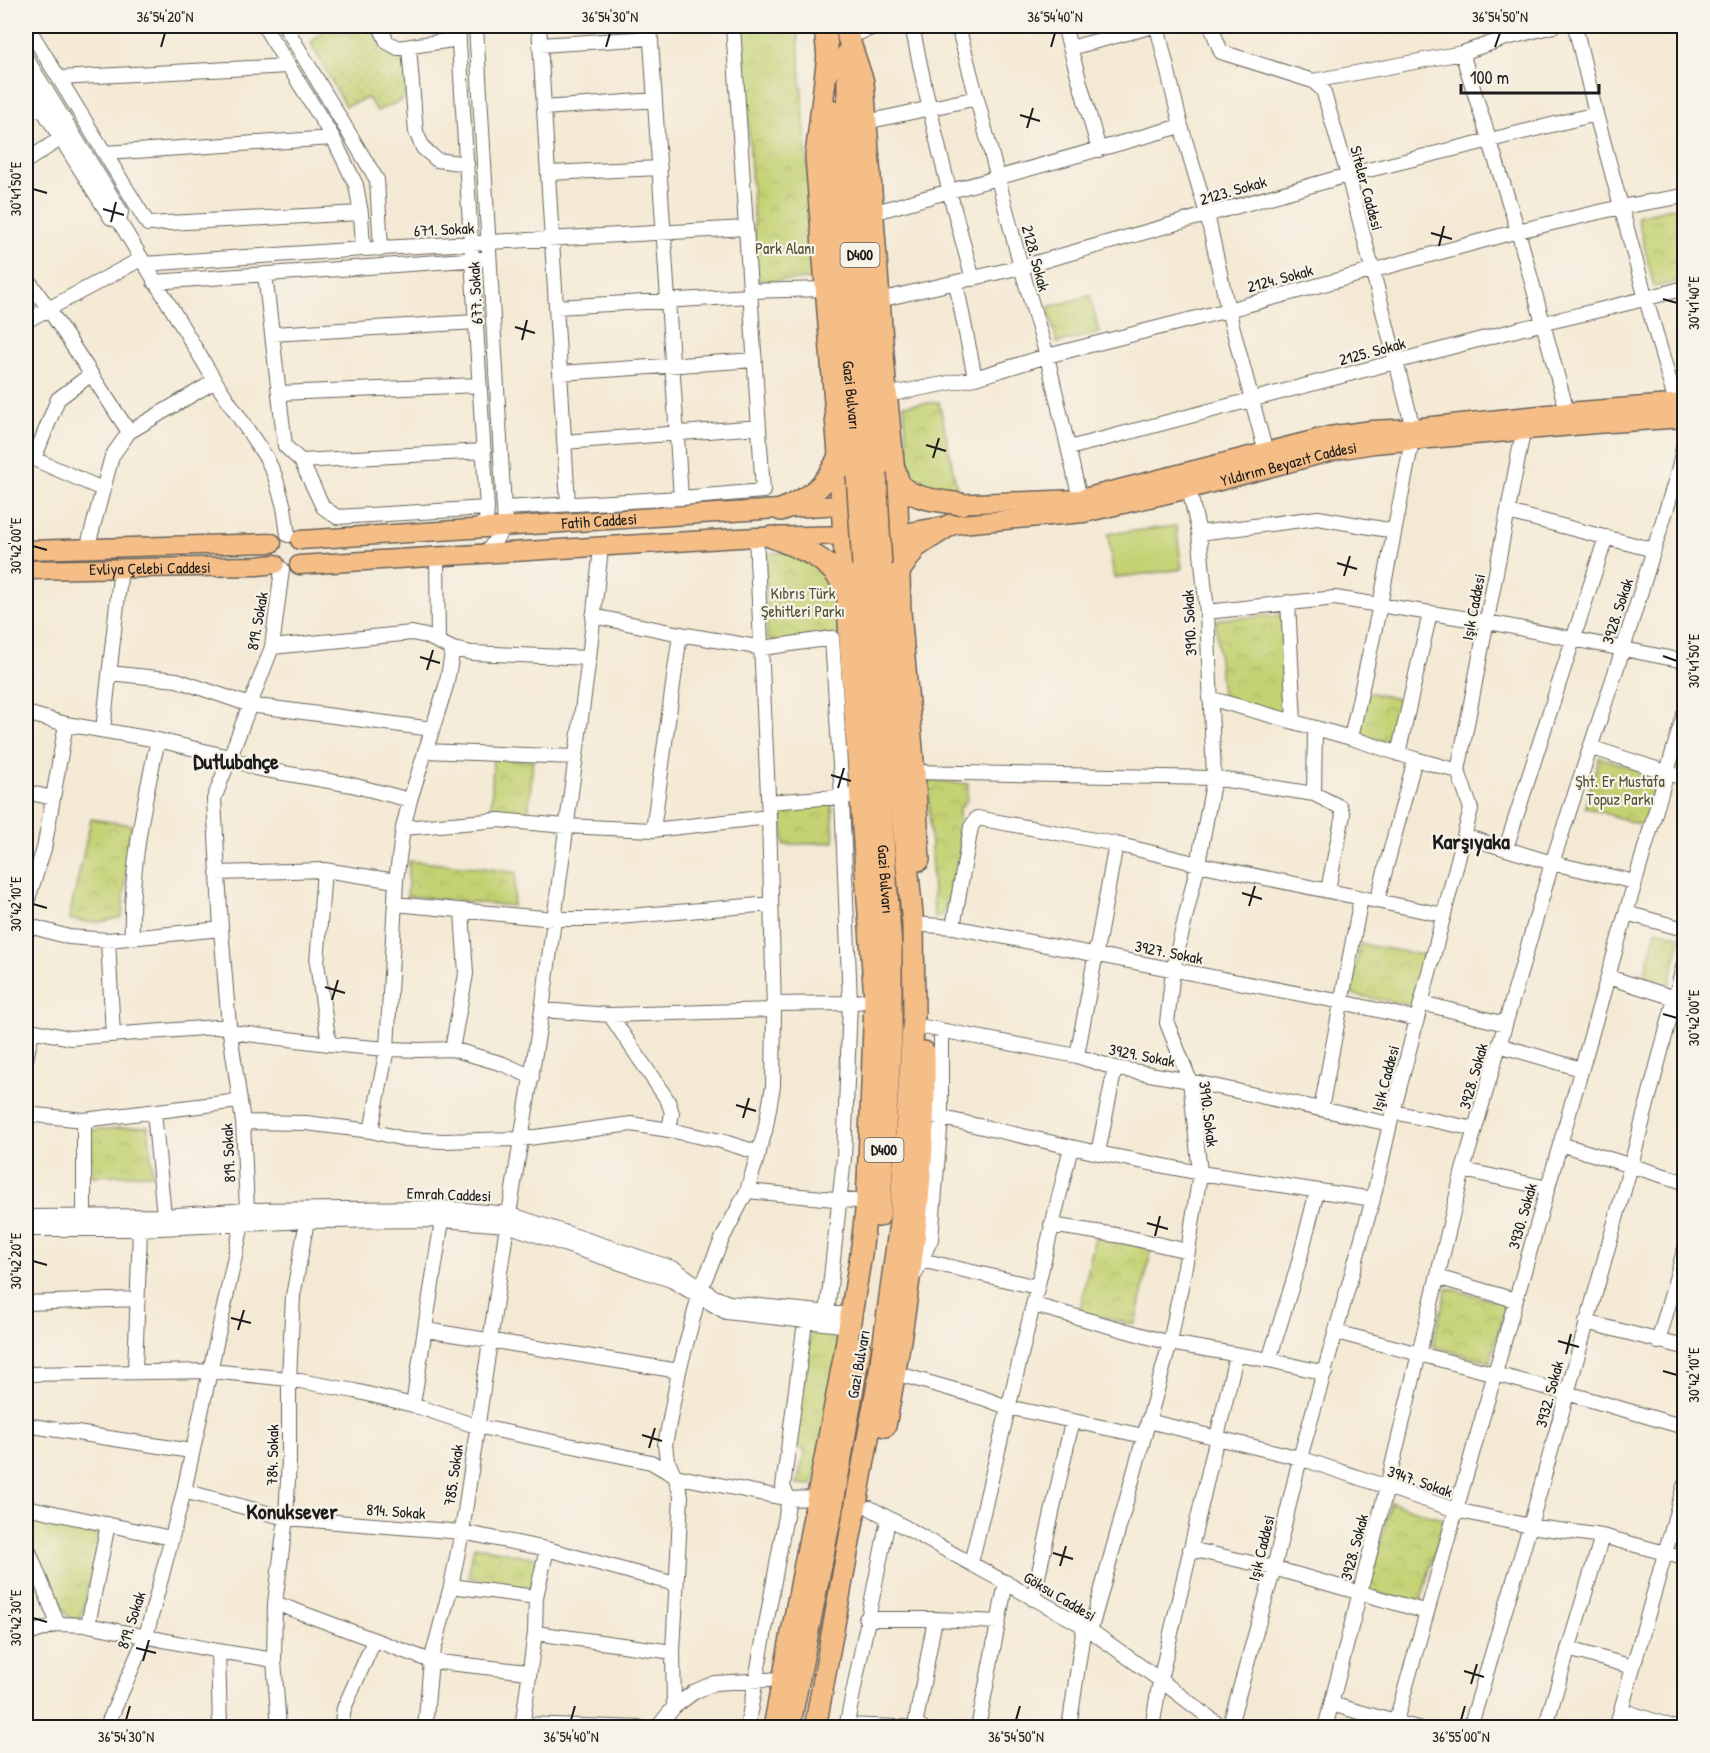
<svg xmlns="http://www.w3.org/2000/svg" width="1710" height="1753" font-family="'Patrick Hand',sans-serif">
	<style>
		.grass { fill: url(#grass-dots); stroke: #707748; stroke-width: 1.5 }
		.park { fill: url(#park-crowns); stroke: #707748; stroke-width: 1.5 }
		.garden { fill: #c4d273; stroke: #707748; stroke-width: 1.5 }
		.lines { fill: none; stroke-linecap: round; stroke-linejoin: round }
		.minor-casing { stroke: #68645c; stroke-width: 16 }
		.major-casing { stroke: #68645c; stroke-width: 21 }
		.highway-casing { stroke: #68645c; stroke-width: 24 }
		.minor { stroke: #fff; stroke-width: 14 }
		.major { stroke: #f6be87; stroke-width: 18 }
		.highway { stroke: #f6be87; stroke-width: 21 }
		.highway-bridge-casing { stroke: #68645c; stroke-width: 24; stroke-linecap: butt }
		.highway-bridge { stroke: #f6be87; stroke-width: 21 }
		.ticks { fill: none; stroke: #1c1c1c; stroke-width: 2 }
		.labels { text-anchor: middle; stroke-width: 4.5; stroke-linejoin: round; paint-order: stroke }
		.shield { fill: #f7f3e8; stroke: #5e5c59; stroke-width: 1.5 }
		.shield-label { font-size: 15px; font-weight: bold; fill: #1c1c1c }
		.street-label { font-size: 16px; fill: #1c1c1c; stroke: #f7f3e8 }
		.park-label { font-size: 16px; fill: #4e5336; stroke: #f7f3e8 }
		.district-label { font-size: 22px; font-weight: bold; fill: #1c1c1c; stroke: #f7f3e8 }
		.neatline { fill: none; stroke: #1c1c1c; stroke-width: 2 }
		.ticks-label { font-size: 15px; text-anchor: middle; fill: #1c1c1c }
	</style>
	<defs>
		<pattern id="grass-dots" width="8" height="8" patternUnits="userSpaceOnUse" patternTransform="scale(1.5)"><rect width="8" height="8" fill="#c4d273"/><path d="M2 2h.1M6 6h.1" fill="none" stroke="#a8b463" stroke-width="1.8" stroke-linecap="round"/></pattern>
		<pattern id="park-crowns" width="20" height="18" patternUnits="userSpaceOnUse" patternTransform="scale(1.5)"><rect width="20" height="18" fill="#c4d273"/><path d="M2 6a3 3 0 1 1 6 0M12 15a3 3 0 1 1 6 0" fill="none" stroke="#a8b463"/></pattern>
	</defs>
	<rect width="100%" height="100%" fill="#f7f3e8"/>
	<filter id="ink" filterUnits="userSpaceOnUse"><feTurbulence type="fractalNoise" baseFrequency=".0167" numOctaves="2"/><feDisplacementMap in="SourceGraphic" scale="12" xChannelSelector="R" yChannelSelector="G"/><feConvolveMatrix kernelMatrix="1 2 1 2 8 2 1 2 1" color-interpolation-filters="sRGB"/></filter>
	<filter id="wash" filterUnits="userSpaceOnUse"><feTurbulence type="fractalNoise" baseFrequency=".008" numOctaves="4" result="noise"/><feDisplacementMap in="SourceGraphic" scale="24" xChannelSelector="R" yChannelSelector="G"/><feGaussianBlur stdDeviation="1.35" result="paint"/><feColorMatrix in="noise" values="0 0 0 0 0 0 0 0 0 0 0 0 0 0 0 0 0 1.4 0 .05"/><feComposite in="paint" operator="in"/></filter>
	<g filter="url(#wash)">
		<rect width="100%" height="100%" fill="#f4e9d4"/>
		<path class="grass" d="M328,26c11,8 23,10 32,0h14l10,23 8,6 12,-3 4,35 -5,13 -26,11 -9,-13 -23,8 -34,-63z"/>
		<path class="park" d="M743,26h54l19,253 -59,2z
			M1684,205v75l-30,7 -17,-71z
			M1090,296l9,37 -42,10 -9,-36z
			M939,402l18,87 -29,-4 -14,-8 -5,-10 -5,-62z
			M783,552l27,9 28,30 2,36 -1,8 -61,8 -11,-5 -1,-84z
			M1284,615l3,101 -65,-18 -6,-75 3,-4z
			M1368,692l38,9 -11,43 -38,-10z
			M1599,757l58,19 -13,50 -59,-19z
			M493,759l40,2 -5,56 -37,-1z
			M928,780l40,4 -1,16 -8,9 1,62 -18,44 -8,3z
			M832,804l2,38 -50,3 -3,-38z
			M91,819l40,6 -9,92c-21,6 -31,7 -53,2z
			M409,861l76,7 31,5 -3,33 -106,-10z
			M1656,930l25,6 -13,54 -26,-7z
			M1360,944l64,11 -10,51 -64,-12z
			M148,1126l5,48 -61,2 -2,-46z
			M1095,1237l57,11 -17,76 -56,-11z
			M1447,1288l59,15 -16,59 -58,-16z
			M824,1330h12l8,9 -31,146 -16,-1 8,-34 -10,-2 16,-116z
			M1391,1502l53,18 -24,83 -53,-12z
			M34,1520l66,15 -19,85 -13,-3 -42,-84z
			M474,1546l63,12 -6,31 -63,-12z"/>
		<path class="garden" d="M1176,526l6,43 -68,9 -6,-44z"/>
	</g>
	<g filter="url(#ink)">
		<g class="lines">
			<g class="minor-casing">
				<path id="minor" d="M27,26l121,198 213,-11
					M264,26l69,112 23,47 5,28 2,36
					M285,26l92,154 4,69
					M380,26l7,16 11,6 61,-9
					M458,26l29,482 -1,13 -12,8
					M476,26l29,500 -18,26
					M539,26l29,478
					M650,26l31,472
					M912,26c17,85 37,169 61,253
					M958,26l63,241 26,89 33,143
					M1064,26l35,124
					M1157,26l24,100 26,88 21,96 38,143
					M1211,26l10,26 92,29 10,9 25,85 65,253
					M1575,26l21,88 50,185 30,104
					M848,37l29,-11
					M540,45l111,-7
					M409,47l7,85 7,16 14,12 30,4
					M1070,48l84,-22
					M1462,53l56,178 49,181
					M26,58l95,154 -2,9
					M59,78l229,-12
					M1313,81l149,-28 41,-14 50,-13
					M26,83l85,135 8,3 96,160 52,78 8,17 9,31 4,28
					M544,108l111,-8
					M26,115l14,-10
					M866,122l111,-24
					M105,153l228,-15
					M26,161l34,-22
					M548,173l112,-5
					M872,213l309,-87
					M144,264l219,-15 383,-21
					M265,274l20,172 16,15 22,46 14,10 150,-9
					M26,277l22,31 81,124
					M154,282l327,-23
					M956,283l19,95
					M750,291l77,-2
					M879,300l142,-33 327,-92 248,-61
					M556,307l194,-11
					M26,321l115,-62
					M272,334l204,-12
					M560,373l195,-13
					M279,393l200,-8
					M886,395l89,-17 72,-22 181,-46 290,-79 103,-24 63,-11
					M564,442l195,-15
					M1069,448c147,-38 293,-77 439,-116 59,-15 118,-27 176,-44
					M27,456l75,33
					M34,459l24,-60 32,-24
					M301,461l183,-10
					M504,508l177,-10 82,-7 -30,-465
					M1508,512l146,38
					M1199,533l119,-15 76,13
					M87,549l25,-93 17,-24 86,-51
					M437,557l1,84
					M1288,602l6,120
					M1207,612l128,-14 153,24 196,39
					M593,616l87,18 83,14 69,-10 10,159 8,206 -6,155 -17,156
					M272,647l140,-14 14,3 27,13 19,4 117,5
					M109,673l68,7 73,25 182,24
					M1209,698l142,40 64,21 43,12
					M26,713l40,11 92,16 71,17 26,11 97,17 58,15
					M1315,729l-1,65 26,13 3,8 -15,75
					M103,730l18,-162
					M1351,738l29,-133 32,-164
					M1590,747l94,31
					M425,751l149,6
					M1398,754l32,-141
					M914,772l300,6 100,16
					M26,792l27,6
					M768,802l82,-6
					M403,828l96,-8 66,6 88,4 116,-13
					M653,830l27,-196
					M1464,836l88,27 83,19
					M1506,848l100,-311
					M324,870l-7,93 12,81
					M217,873l107,-3 72,11
					M1377,901l38,-142
					M395,904l159,15h41l176,-15
					M26,905l18,-56 22,-125
					M1626,913l58,16
					M913,924l40,3 389,75 75,17
					M26,925l43,12 39,3 113,-11
					M953,927l18,-100 6,-9 139,26 82,20 246,51
					M132,937c-2,-67 11,-131 26,-197
					M108,940l5,95
					M1608,977l67,21
					M1422,1003l83,21
					M773,1004l77,-1 25,-4
					M542,1010l68,5 164,-5
					M610,1015l58,86 4,12 -3,17
					M924,1027l153,29 38,12 75,13 200,43
					M26,1029l44,9 159,-12
					M231,1032l98,12 58,5 33,1 32,-1 51,15 29,13
					M1499,1045l82,24
					M452,1049l14,-75 -4,-63
					M1077,1056l39,-212
					M26,1059l6,-28
					M1321,1109l40,-211
					M154,1112l10,104
					M1393,1112l82,17
					M26,1114l58,6 155,-19
					M925,1114l173,39 102,20 173,26
					M84,1120v96
					M243,1122l63,1 65,8 33,8 39,2 78,-2 110,-15 38,6 52,11 38,12
					M371,1131l16,-82 9,-168 7,-53 7,-28 36,-114 7,-37
					M1560,1144l124,38
					M1098,1153l17,-85
					M1463,1170l85,18
					M747,1191l120,11
					M509,1214l33,-204 47,-352 12,-110
					M26,1217l138,-1 83,-6 195,-2 67,6 166,55 39,28 15,6 122,12
					M1051,1225l71,11 66,15
					M26,1229h114l167,-8 135,-1 65,5 164,55 55,32 124,14
					M921,1260l116,27
					M915,1274l16,-35 10,-121v-88
					M1437,1277l78,23
					M26,1303l112,-4
					M1034,1305l136,38 99,17 56,13
					M1586,1322l98,25
					M426,1330l253,41
					M1336,1332l231,61 117,34
					M1658,1342l26,-91
					M1269,1360l28,-91 20,-78
					M135,1371l5,-142
					M895,1373l88,25 24,9 137,29
					M26,1374l185,-3 78,8 66,12 58,14 63,21 175,36 24,14 114,23 27,-1
					M413,1405l29,-185
					M1148,1421l152,37 156,52 74,16 72,10 82,22
					M26,1425l165,26
					M184,1491l102,27 176,14 85,17 128,35
					M26,1507l145,31
					M870,1508l214,118 76,54 63,48
					M26,1544l32,80
					M1190,1549l84,19 153,44
					M971,1563l100,-416
					M451,1586l85,11
					M1033,1599l39,-177
					M275,1603l156,58 97,11
					M866,1619h69l63,3
					M88,1625l20,-101
					M1090,1632l80,-289 18,-92 12,-78 -10,-92 -23,-58 6,-53 25,-106 16,-86 -7,-166 -8,-79 -10,-44
					M535,1633l138,19
					M26,1635l32,-11 30,1 130,26 56,9
					M1568,1649l65,18
					M218,1651l2,77
					M1331,1704l86,24
					M674,1707l20,-15 20,-9 69,-4
					M1621,1710l55,18
					M522,1724l120,4
					M846,1725l76,3
					M915,1726l20,-107
					M106,1728l40,-92 38,-145 58,-267 5,-14 -4,-88 -14,-96 -8,-97 -7,-130 58,-152 10,-78
					M279,1728l-5,-68 1,-57 11,-85 3,-58v-81l4,-83 14,-75
					M341,1728l3,-20 30,-67
					M425,1728l6,-67 20,-75 11,-54 45,-307
					M522,1728l13,-95 1,-36 11,-48
					M657,1728l17,-21 -1,-55 8,-156 -6,-20 -8,-16 -2,-15 14,-74 22,-83 22,-51 24,-46 18,-60 8,-45 1,-76 -5,-193 -13,-280
					M747,1728l42,-229 -6,-12 22,-165
					M846,1728l42,-208
					M978,1728l28,-146
					M1069,1728l15,-102
					M1152,1728l8,-48 76,-324
					M1229,1728l45,-160 26,-110 73,-259 17,-75 81,-315 -13,-38 65,-339
					M1325,1728l62,-241 76,-317 89,-307 71,-214 55,-177 6,-29
					M1394,1728l232,-815 58,-199
					M1470,1728l60,-202 101,-361 53,-201
					M1545,1728l57,-192
					M1616,1728l68,-242"/>
			</g>
			<g class="major-casing">
				<g id="major">
					<path d="M949,504l131,-5 249,-63 42,-6 42,-2 154,-16 117,-9"/>
					<path id="s1" d="M884,535l13,-1 53,-9 134,-12 105,-24 148,-39 37,-6 221,-20 89,-6"/>
					<path id="s2" d="M300,540l555,-36"/>
					<path d="M26,550l246,-7"/>
					<path d="M299,565l457,-28 100,-2"/>
					<path id="s3" d="M26,570l231,-4 18,-2"/>
				</g>
			</g>
			<g class="highway-casing">
				<g id="highway">
					<path d="M825,26l4,44"/>
					<path d="M848,26v11l15,45 22,299 12,121 3,110 14,160 5,88"/>
					<path d="M848,53v75l28,345"/>
					<path id="s4" d="M831,110l10,178 14,136 2,51"/>
					<path d="M895,470c2,7 3,14 8,18 15,12 40,13 58,16"/>
					<path d="M781,510c29,-13 45,-23 58,-54"/>
					<path d="M772,537c29,12 60,21 73,52"/>
					<path id="s5" d="M863,565l28,383v87l-12,181"/>
					<path d="M898,573l18,-26 34,-22"/>
					<path d="M885,1426c23,-123 41,-248 39,-374"/>
					<path d="M774,1728l70,-370 17,-104 6,-52 4,-89 4,-114 -23,-327 -13,-217 -23,-299 12,-101"/>
					<path d="M789,1728l43,-219 28,-161"/>
					<path d="M815,1728l64,-350 21,-155 14,-209 -1,-90 -15,-149 -17,-209"/>
				</g>
			</g>
			<use href="#minor" class="minor"/>
			<use href="#major" class="major"/>
			<use href="#highway" class="highway"/>
			<g class="highway-bridge-casing">
				<path id="highway-bridge" d="M876,473l5,93
					M857,475l6,90"/>
			</g>
			<use href="#highway-bridge" class="highway-bridge"/>
		</g>
	</g>
	<path class="ticks" d="M161,47l4,-14M606,47l4,-14M1051,47l4,-14M1495,47l5,-14M1020,115l20,6M1027,128l6,-20M33,189l14,4M103,209l21,6M111,222l5,-20M1431,233l21,6M1439,246l5,-20M1663,299l14,4M515,327l20,6M522,340l5,-20M926,445l20,6M933,458l6,-20M33,546l14,4M1337,563l20,6M1344,576l6,-20M1663,656l14,5M420,657l20,6M427,670l6,-20M831,775l20,6M838,788l6,-20M1242,893l20,6M33,904l14,4M1249,906l6,-20M325,987l20,6M332,1000l6,-20M1663,1014l14,4M736,1105l20,6M743,1118l6,-20M1147,1223l21,6M1155,1236l5,-20M33,1261l14,4M231,1318l20,5M238,1330l6,-20M1558,1341l21,6M1566,1354l5,-20M1663,1371l14,4M642,1435l20,6M649,1448l6,-20M1053,1553l20,6M1060,1566l6,-20M33,1618l14,4M136,1648l20,5M143,1661l6,-21M1464,1671l20,6M1471,1684l6,-20M126,1720l4,-14M571,1720l4,-14M1016,1720l4,-14M1461,1720l4,-14"/>
	<g class="labels">
		<g class="shield">
			<rect x="840.5" y="243" width="39" height="24" rx="4.5"/>
			<rect x="864.5" y="1138" width="39" height="24" rx="4.5"/>
		</g>
		<g class="shield-label">
			<text x="860" y="260">D400</text>
			<text x="884" y="1155">D400</text>
		</g>
		<g class="street-label">
			<text transform="translate(1367 188) rotate(75)" y="6">Siteler Caddesi</text>
			<text transform="translate(1233 190) rotate(-16)" y="6">2123. Sokak</text>
			<text transform="translate(444 229) rotate(-3)" y="6">671. Sokak</text>
			<text transform="translate(1036 258) rotate(75)" y="6">2128. Sokak</text>
			<text transform="translate(1280 278) rotate(-15)" y="6">2124. Sokak</text>
			<text transform="translate(475 293) rotate(-93)" y="6">677. Sokak</text>
			<text transform="translate(1372 351) rotate(-15)" y="6">2125. Sokak</text>
			<text dy="6" stroke="none"><textPath href="#s4" startOffset="286">Gazi Bulvarı</textPath></text>
			<text dy="6" stroke="none"><textPath href="#s1" startOffset="412">Yıldırım Beyazıt Caddesi</textPath></text>
			<text dy="6" stroke="none"><textPath href="#s2" startOffset="300">Fatih Caddesi</textPath></text>
			<text dy="6" stroke="none"><textPath href="#s3" startOffset="124">Evliya Çelebi Caddesi</textPath></text>
			<text transform="translate(1473 607) rotate(-79)" y="6">Işık Caddesi</text>
			<text transform="translate(1617 611) rotate(-72)" y="6">3928. Sokak</text>
			<text transform="translate(257 621) rotate(-80)" y="6">819. Sokak</text>
			<text transform="translate(1189 623) rotate(-93)" y="6">3910. Sokak</text>
			<text dy="6" stroke="none"><textPath href="#s5" startOffset="315">Gazi Bulvarı</textPath></text>
			<text transform="translate(1169 952) rotate(11)" y="6">3927. Sokak</text>
			<text transform="translate(1142 1055) rotate(11)" y="6">3929. Sokak</text>
			<text transform="translate(1473 1076) rotate(-74)" y="6">3928. Sokak</text>
			<text transform="translate(1385 1078) rotate(-75)" y="6">Işık Caddesi</text>
			<text transform="translate(1209 1114) rotate(83)" y="6">3910. Sokak</text>
			<text transform="translate(228 1153) rotate(-93)" y="6">819. Sokak</text>
			<text transform="translate(449 1194) rotate(2)" y="6">Emrah Caddesi</text>
			<text transform="translate(1522 1216) rotate(-74)" y="6">3930. Sokak</text>
			<text transform="translate(858 1364) rotate(-80)" y="6">Gazi Bulvarı</text>
			<text transform="translate(1549 1394) rotate(-75)" y="6">3932. Sokak</text>
			<text transform="translate(272 1455) rotate(-89)" y="6">784. Sokak</text>
			<text transform="translate(453 1475) rotate(-82)" y="6">785. Sokak</text>
			<text transform="translate(1420 1481) rotate(19)" y="6">3947. Sokak</text>
			<text transform="translate(396 1511) rotate(4)" y="6">814. Sokak</text>
			<text transform="translate(1354 1547) rotate(-75)" y="6">3928. Sokak</text>
			<text transform="translate(1261 1548) rotate(-76)" y="6">Işık Caddesi</text>
			<text transform="translate(1060 1596) rotate(31)" y="6">Göksu Caddesi</text>
			<text transform="translate(131 1620) rotate(-72)" y="6">819. Sokak</text>
		</g>
		<g class="park-label">
			<text x="785" y="254">Park Alanı</text>
			<text x="803" y="599">Kıbrıs Türk<tspan x="803" dy="18">Şehitleri Parkı</tspan></text>
			<text x="1620" y="787">Şht. Er Mustafa<tspan x="1620" dy="18">Topuz Parkı</tspan></text>
		</g>
		<g class="district-label">
			<text x="236" y="769">Dutlubahçe</text>
			<text x="1471" y="849">Karşıyaka</text>
			<text x="292" y="1519">Konuksever</text>
		</g>
	</g>
	<rect width="1710" height="1753" fill="none" stroke="#f7f3e8" stroke-width="66"/>
	<path d="M1461 84v9h138v-9" fill="none" stroke="#1c1c1c" stroke-width="3"/>
	<text x="1470" y="84" font-size="18" fill="#1c1c1c" stroke="#f7f3e8" stroke-width="4.5" paint-order="stroke">100 m</text>
	<rect x="33" y="33" width="1644" height="1687" class="neatline"/>
	<g class="ticks-label">
		<text x="165" y="22">36°54'20"N</text>
		<text x="610" y="22">36°54'30"N</text>
		<text x="1055" y="22">36°54'40"N</text>
		<text x="1500" y="22">36°54'50"N</text>
		<text transform="translate(16 189) rotate(-90)" y="5">30°41'50"E</text>
		<text transform="translate(1694 303) rotate(-90)" y="5">30°41'40"E</text>
		<text transform="translate(16 546) rotate(-90)" y="5">30°42'00"E</text>
		<text transform="translate(1694 661) rotate(-90)" y="5">30°41'50"E</text>
		<text transform="translate(16 904) rotate(-90)" y="5">30°42'10"E</text>
		<text transform="translate(1694 1018) rotate(-90)" y="5">30°42'00"E</text>
		<text transform="translate(16 1261) rotate(-90)" y="5">30°42'20"E</text>
		<text transform="translate(1694 1375) rotate(-90)" y="5">30°42'10"E</text>
		<text transform="translate(16 1618) rotate(-90)" y="5">30°42'30"E</text>
		<text x="126" y="1742">36°54'30"N</text>
		<text x="571" y="1742">36°54'40"N</text>
		<text x="1016" y="1742">36°54'50"N</text>
		<text x="1461" y="1742">36°55'00"N</text>
	</g>
</svg>
